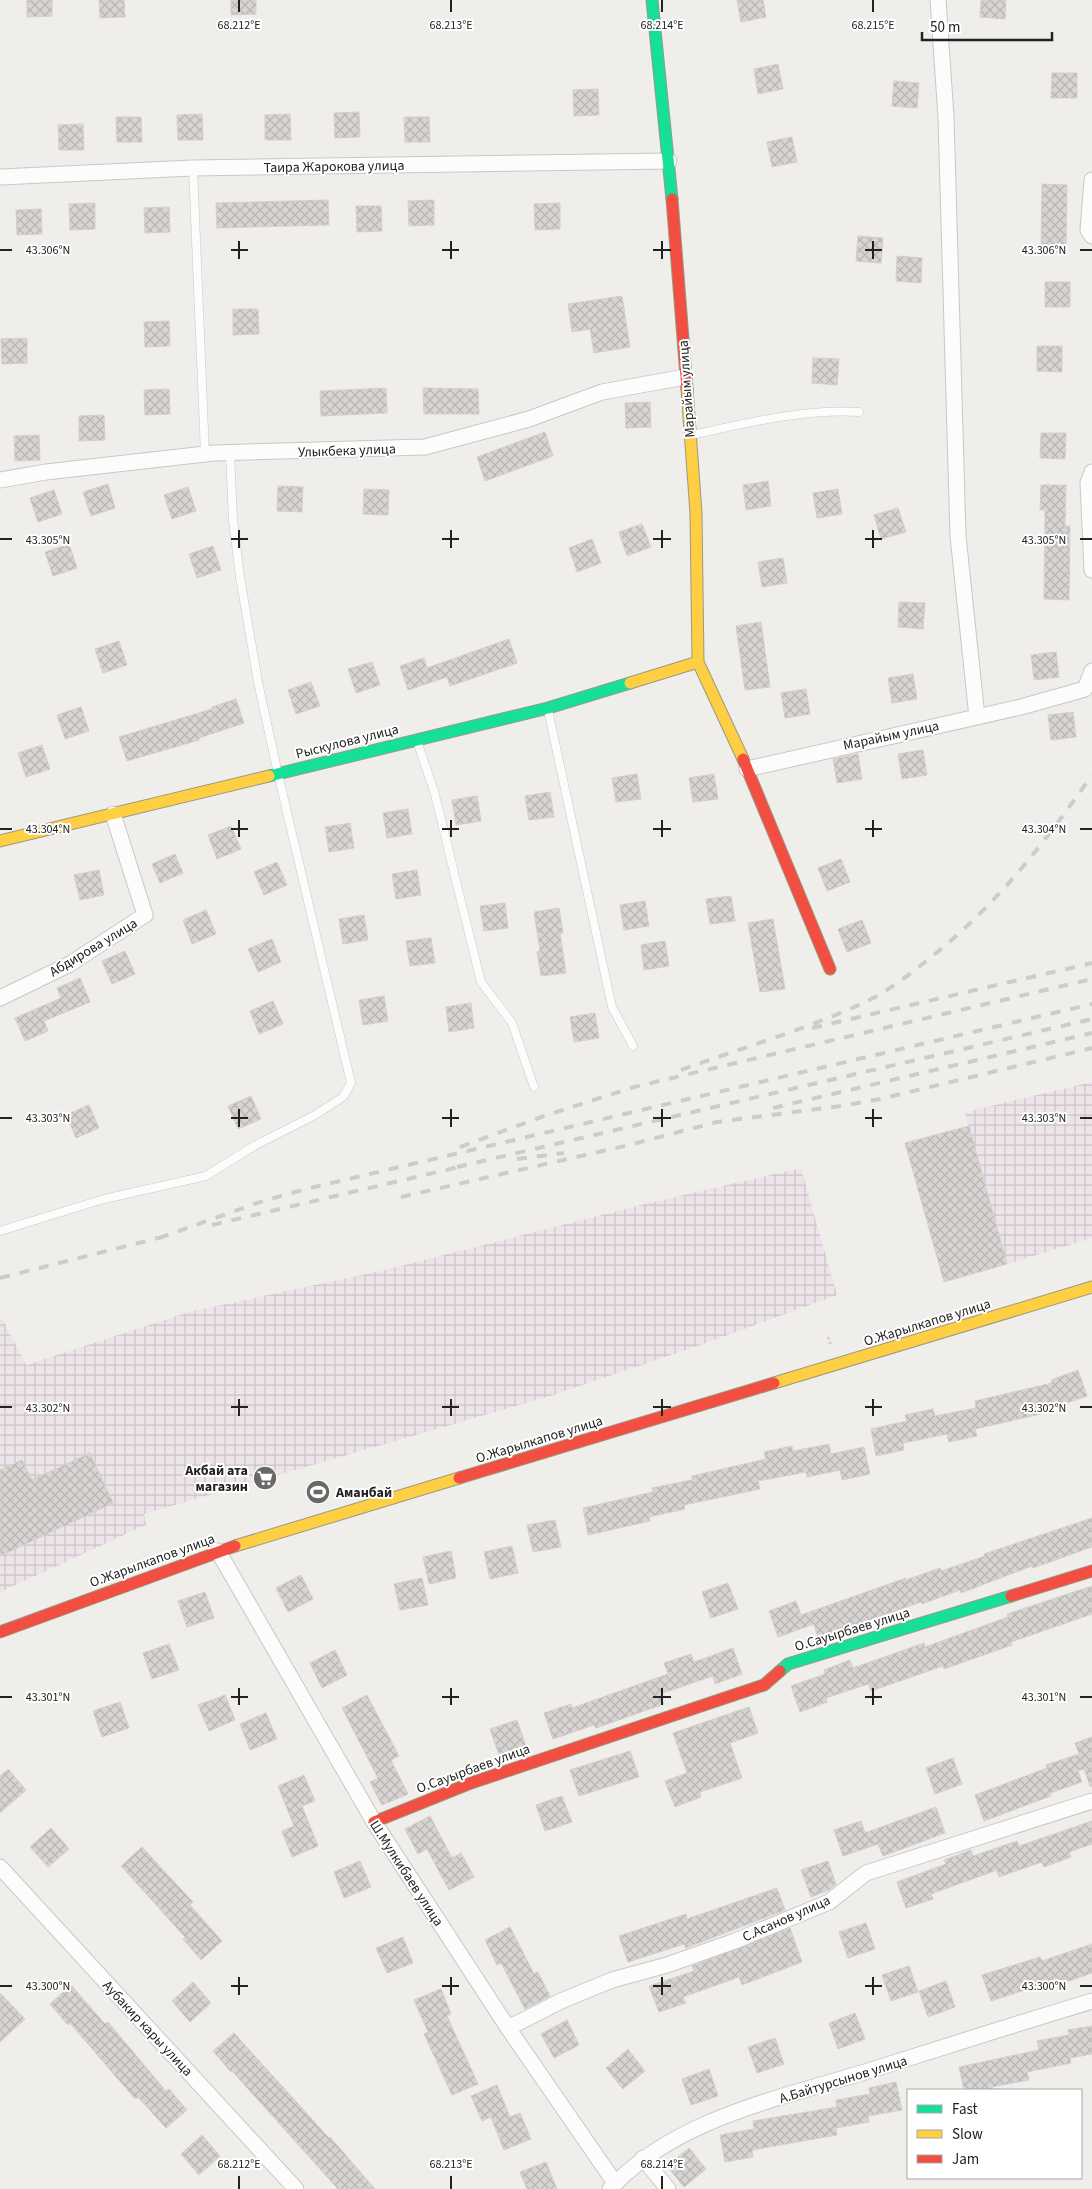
<svg xmlns="http://www.w3.org/2000/svg" width="1092" height="2189" font-family="'Source Sans 3',sans-serif">
	<style>
		.industrial { fill: url(#industrial-grid) }
		.building { fill: url(#building-cross-hatch); stroke: #d3d0cc }
		.lines { fill: none; stroke-linecap: round; stroke-linejoin: round }
		.lane-casing { stroke: #c9c8c7; stroke-width: 9 }
		.street-casing { stroke: #c9c8c7; stroke-width: 17 }
		.fast-casing { stroke: #999a82; stroke-width: 13 }
		.slow-casing { stroke: #999a82; stroke-width: 13 }
		.jam-casing { stroke: #999a82; stroke-width: 13 }
		.path { stroke: #dccecd; stroke-width: 3; stroke-dasharray: 2.5 2.5; stroke-linecap: butt }
		.lane { stroke: #fdfcfc; stroke-width: 8 }
		.street { stroke: #fdfcfc; stroke-width: 15 }
		.fast { stroke: #16e098; stroke-width: 11 }
		.slow { stroke: #ffcf43; stroke-width: 11 }
		.jam { stroke: #f24e42; stroke-width: 11 }
		.rail { stroke: #ccc; stroke-width: 4; stroke-dasharray: 10 10; stroke-linecap: butt }
		.ticks { fill: none; stroke: #222; stroke-width: 2 }
		.labels { text-anchor: middle; stroke-width: 4; stroke-linejoin: round; paint-order: stroke }
		.street-label { font-size: 14px; fill: #222; stroke: #fff }
		.poi-label { font-size: 14px; font-weight: bold; fill: #222; stroke: #fff; text-anchor: end }
		.ticks-label { font-size: 12px; text-anchor: middle; fill: #222; stroke: #fff; stroke-width: 4; stroke-linejoin: round; paint-order: stroke }
	</style>
	<defs>
		<pattern id="industrial-grid" width="8" height="8" patternUnits="userSpaceOnUse" patternTransform="scale(1.25)"><rect width="8" height="8" fill="#ede4e9"/><path d="M0 4h8M4 0v8" fill="none" stroke="#cbc3c8"/></pattern>
		<pattern id="building-cross-hatch" width="8" height="8" patternUnits="userSpaceOnUse" patternTransform="scale(1.25)"><rect width="8" height="8" fill="#d7d4d2"/><path d="M0 0l8 8M0 8l8-8" fill="none" stroke="#b8b6b4"/></pattern>
	</defs>
	<rect width="100%" height="100%" fill="#f0eeeb"/>
	<path class="industrial" d="M1092,1082v156l-85,26 -42,-152z
		M801,1168l36,127 -145,53 -142,48 -406,118 2,11 -146,67v-272h3l23,45 163,-53 192,-41 264,-67z"/>
	<path class="building" d="M27,0h25v16l-25,1z
		M99,0h25l1,17 -25,1z
		M231,0h25v14l-25,1z
		M737,0h26l3,17 -25,5z
		M981,0h25l-1,19 -25,-2z
		M778,64l5,25 -25,5 -4,-25z
		M1052,73h25v25h-26z
		M894,81l25,2 -2,25 -25,-2z
		M598,89l1,26 -25,1 -1,-26z
		M359,112l1,25 -25,1 -1,-25z
		M202,114l1,26h-25l-1,-25z
		M290,114l1,26h-26v-25z
		M116,117h25l1,25h-25z
		M404,117h25l1,25h-25z
		M83,124l1,26h-25l-1,-25z
		M792,137l5,25 -25,5 -5,-25z
		M1042,184l25,1 -1,67h-25z
		M328,200l1,25 -112,3 -1,-25z
		M434,200v25l-25,1 -1,-25z
		M95,203v26l-25,1 -1,-26z
		M560,203v26l-25,1 -1,-26z
		M356,206h25l1,25 -25,1z
		M169,207l1,25 -25,1 -1,-25z
		M41,209l1,25 -25,1 -1,-25z
		M858,236l25,2 -2,25 -25,-2z
		M897,256l25,2 -1,25 -25,-2z
		M1045,282h25v25h-25z
		M622,296l8,51 -36,6 -4,-24 -18,3 -4,-28z
		M233,309h25l1,25 -26,1z
		M169,321l1,25 -25,1 -1,-25z
		M27,338v25l-25,1 -1,-25z
		M1037,346h25v26l-25,-1z
		M813,358l26,1 -2,26 -25,-2z
		M386,388l1,25 -66,3 -1,-25z
		M423,388l55,1 1,25h-55z
		M169,389l1,25 -25,1 -1,-25z
		M650,402l1,25 -25,1 -1,-25z
		M104,415l1,25 -26,1v-25z
		M545,432l8,24 -68,25 -8,-24z
		M1041,433h25l-1,26 -25,-1z
		M39,435l1,25 -25,1 -1,-25z
		M768,481l3,25 -25,4 -3,-25z
		M108,484l7,24 -24,8 -8,-24z
		M1041,485h25l-1,41h5l-1,74 -25,-1 1,-89h-5z
		M278,486l25,1 -1,25 -25,-1z
		M188,487l8,24 -24,8 -8,-24z
		M364,489l25,1 -1,25 -25,-1z
		M838,489l4,25 -25,4 -4,-25z
		M54,490l8,24 -24,8 -8,-24z
		M898,508l8,24 -25,7 -7,-24z
		M642,524l9,23 -24,9 -8,-24z
		M592,539l9,24 -24,9 -8,-24z
		M69,544l8,24 -24,8 -8,-24z
		M213,546l8,24 -24,8 -8,-24z
		M783,558l4,25 -25,4 -4,-25z
		M899,602l26,1 -2,26 -25,-2z
		M761,622l9,65 -25,3 -9,-64z
		M509,639l8,24 -67,23 -3,-9 -39,13 -8,-24 24,-8 3,10z
		M119,641l8,24 -24,8 -8,-24z
		M1056,652l3,25 -25,3 -3,-25z
		M372,662l8,23 -24,8 -8,-24z
		M913,674l4,25 -25,4 -4,-25z
		M311,682l9,24 -24,8 -8,-24z
		M806,689l4,25 -25,4 -4,-25z
		M236,699l8,24 -45,15v2l-72,21 -8,-24 93,-28v-2z
		M81,707l8,24 -24,8 -8,-24z
		M1073,712l3,25 -25,3 -3,-25z
		M42,745l8,24 -24,8 -8,-24z
		M923,750l4,25 -25,4 -4,-25z
		M858,754l4,25 -25,4 -4,-24z
		M637,774l4,25 -25,3 -4,-24z
		M714,774l4,25 -25,3 -4,-24z
		M550,792l4,25 -25,3 -4,-24z
		M477,796l4,25 -25,4 -4,-25z
		M408,809l4,25 -25,4 -4,-25z
		M350,823l4,25 -25,4 -4,-25z
		M231,826l10,23 -24,10 -9,-24z
		M175,854l8,19 -23,10 -8,-19z
		M841,859l9,23 -23,9 -9,-23z
		M277,862l10,23 -23,10 -10,-23z
		M99,870l5,25 -24,5 -6,-25z
		M417,870l4,25 -25,4 -4,-25z
		M731,896l4,25 -25,3 -4,-25z
		M645,901l4,25 -25,4 -4,-25z
		M505,903l3,25 -24,3 -4,-25z
		M559,908l4,25h-3l6,40 -25,3 -4,-24 3,-1 -6,-39z
		M206,910l10,24 -24,10 -9,-24z
		M364,915l4,25 -25,4 -4,-25z
		M773,919l12,70 -25,3 -12,-69z
		M862,920l9,23 -24,9 -9,-23z
		M431,938l4,25 -25,3 -4,-25z
		M272,939l9,23 -23,10 -10,-23z
		M665,941l4,25 -25,4 -3,-25z
		M125,951l10,23 -23,10 -10,-23z
		M80,978l10,24 -46,19 4,10 -23,10 -10,-23 46,-20 -4,-10z
		M384,996l4,25 -25,4 -4,-25z
		M273,1001l10,23 -24,10 -9,-23z
		M471,1003l3,25 -25,4 -3,-25z
		M595,1013l4,25 -25,4 -4,-25z
		M251,1096l10,23 -23,10 -10,-23z
		M89,1105l10,23 -23,10 -10,-23z
		M969,1126l38,138 -63,18 -39,-139z
		M1078,1370l9,26 -47,16 1,2 -66,15 2,7 -28,6 -2,-8 -44,9 1,7 -28,6 -5,-27 36,-8 -2,-6 28,-6 2,7 41,-8 -1,-7 77,-18 -1,-3z
		M829,1444l2,10 33,-7 6,27 -28,6 -2,-10 -33,7 -1,-5 -48,9 2,8 -76,16 1,4 -36,8 1,4 -62,14 -5,-27 70,-16 -1,-4 40,-8v-4l74,-17 -2,-7 28,-6 1,5z
		M90,1453l23,50 -113,53v-86l22,-10 10,20z
		M1092,1518v29l-59,21 -1,-2 -71,27 -1,-3 -38,14 -1,-2 -103,36 -4,-14 -36,13 -9,-26 27,-10 5,14 105,-37v2l34,-12 1,3 44,-15 -1,-2z
		M555,1520l6,27 -28,5 -6,-27z
		M512,1546l6,27 -28,6 -6,-27z
		M451,1551l5,27 -27,6 -6,-27z
		M301,1575l12,24 -25,13 -12,-24z
		M422,1578l6,27 -28,5 -6,-26z
		M728,1583l10,26 -27,9 -9,-26z
		M1092,1586v28l-81,28 1,3 -68,24 -1,-3 -72,25 -3,-7 -42,14 1,4 -27,10 -9,-26 34,-12 -1,-4 26,-10 3,8 71,-25 1,4 83,-30 -1,-3z
		M205,1592l9,26 -27,9 -9,-26z
		M169,1644l10,26 -27,9 -9,-26z
		M733,1648l9,26 -27,10 -2,-8 -53,18 4,10 -68,24 -2,-3 -41,14 -9,-26 27,-9 1,4 96,-34 -4,-11 27,-9 3,8z
		M335,1650l12,25 -25,13 -12,-25z
		M225,1695l10,25 -26,11 -11,-26z
		M367,1695l32,61 -8,4 17,34 -26,11 -12,-23 8,-4 -36,-70z
		M120,1702l9,26 -27,9 -9,-26z
		M749,1707l9,26 -28,10 12,35 -42,14 1,5 -26,10 -10,-26 22,-8 -14,-40z
		M266,1713l11,26 -27,11 -10,-26z
		M517,1720l9,26 -27,9 -9,-26z
		M1092,1737v49h-2l-6,-17 -6,2 4,11 -32,11 1,3 -67,25 -9,-26 72,-27 -1,-3 33,-11 -4,-11z
		M630,1751l9,26 -60,19 -9,-26z
		M953,1758l9,26 -27,10 -9,-26z
		M8,1769l18,21 -26,23v-37z
		M304,1775l11,26 -13,5 16,40 -26,11 -10,-26 12,-5 -16,-40z
		M562,1796l10,26 -27,9 -9,-26z
		M936,1807l9,26 -62,23 -5,-12 -35,12 -9,-26 27,-9 4,12z
		M430,1816l22,42 9,-5 13,24 -25,13 -22,-41 -9,5 -13,-25z
		M1092,1821v23l-23,8 2,5 -27,10 -2,-5 -43,15 -2,-7 -66,24 2,5 -27,9 -9,-26 49,-18 -2,-4 27,-10 2,6 44,-15 2,5z
		M51,1828l18,21 -21,18 -18,-20z
		M142,1847l51,55 -3,3 32,36 -21,19 -18,-21 2,-2 -64,-71z
		M360,1861l11,26 -27,11 -10,-26z
		M828,1861l8,23 -7,6 -18,7 -10,-27z
		M777,1888l8,22 -99,38 -2,-4 -56,18 -9,-26 67,-22 1,5z
		M866,1923l9,26 -27,9 -9,-26z
		M510,1927l24,47 4,-2 12,24 -25,13 -24,-46 -4,2 -12,-25z
		M790,1928l12,34 -60,23 -3,-8 -56,20 3,6 -27,9 -10,-26 45,-15 -2,-5z
		M403,1937l10,26 -26,10 -11,-25z
		M1092,1944v29l-31,11 -2,-5 -68,22 -9,-26 58,-18 2,4z
		M909,1966l9,26 -27,9 -9,-26z
		M946,1981l9,26 -27,10 -9,-26z
		M193,1982l18,21 -21,19 -18,-21z
		M71,1985l34,39 3,-2 58,69 3,-2 18,21 -21,18 -28,-31 -3,2 -65,-76 -2,2 -18,-21z
		M441,1989l10,25 -4,2 31,68 -26,11 -28,-61 4,-2 -14,-32z
		M0,1993l25,26 -25,23z
		M855,2013l10,26 -27,10 -9,-26z
		M567,2020l12,25 -25,13 -13,-24z
		M1092,2026v28l-22,4 1,5 -44,9 2,8 -37,7 1,3h-29l-5,-23 80,-17 -2,-9 32,-6 -1,-5z
		M234,2033l95,105 1,-1 45,52h-37l-106,-118 -1,1 -18,-21z
		M775,2038l9,26 -27,9 -9,-26z
		M628,2049l17,22 -22,18 -17,-21z
		M709,2069l9,27 -27,9 -9,-26z
		M896,2082l6,28 -34,6 1,6 -33,6 1,7 -85,15 1,7 -28,5 -5,-27 34,-6 -1,-8 84,-14 -1,-7 34,-6 -1,-6z
		M497,2085l13,32 10,-4 11,26 -27,11 -13,-33 -9,4 -11,-25z
		M202,2135l18,21 -21,19 -18,-21z
		M689,2148l17,21 -22,18 -17,-21z
		M546,2162l11,27h-30l-7,-17z"/>
	<g class="lines">
		<g class="lane-casing">
			<path id="lane" d="M193,168l12,286
				M692,435c54,-12 111,-26 167,-23
				M548,710l64,297 21,39
				M417,741l17,50 47,191 31,41 22,64
				M0,1231l104,-32 102,-23 48,-30 61,-31 28,-18 8,-14 -73,-309 -20,-92 -18,-105 -7,-57 -3,-67"/>
		</g>
		<g class="street-casing">
			<path id="street" d="M938,0l8,117 12,419 19,181
				M0,177l193,-9 476,-7
				M1092,180l-4,50 4,6
				M1092,472l-4,11 4,87
				M0,480l46,-8 168,-19 211,-6 104,-28 73,-27 83,-15
				M747,769l274,-62 64,-18 7,-18
				M0,998l70,-34 75,-49 -32,-101
				M218,1551l156,271 134,206 107,155
				M0,1867l296,322
				M508,2028l53,-27 51,-21 55,-15 68,-24 94,-39 37,-29 226,-72
				M643,2158l25,31
				M610,2189c64,-70 171,-91 258,-118 75,-24 149,-47 224,-70"/>
		</g>
		<g class="fast-casing">
			<path id="fast" d="M652,0l20,199
				M269,776l279,-68 82,-25
				M780,1671l8,-7 223,-68"/>
		</g>
		<g class="slow-casing">
			<path id="slow" d="M687,389l9,124 2,149 45,97
				M630,683l68,-21
				M0,841l269,-65
				M774,1383l318,-96
				M235,1546l224,-68"/>
		</g>
		<g class="jam-casing">
			<path id="jam" d="M672,199l15,190
				M743,759l87,210
				M459,1478l315,-95
				M1011,1596l81,-25
				M0,1632l235,-86
				M374,1822l97,-39 293,-98 16,-14"/>
		</g>
		<path class="path" d="M828,1337l3,9"/>
		<use href="#lane" class="lane"/>
		<use href="#street" class="street"/>
		<use href="#fast" class="fast"/>
		<use href="#slow" class="slow"/>
		<use href="#jam" class="jam"/>
		<path class="rail" d="M812,1028l280,-65
			M681,1070c60,-22 124,-40 182,-67 26,-12 50,-31 72,-49 65,-53 110,-112 157,-179
			M773,1108l319,-75
			M460,1147l84,-31 90,-29 458,-108
			M517,1159l47,-6
			M457,1167l635,-148
			M401,1197l228,-52 88,-23 124,-16 39,-7 212,-51
			M212,1225l251,-59
			M159,1238l104,-37 43,-12 786,-185
			M0,1278l166,-42"/>
	</g>
	<path class="ticks" d="M239,0v12M451,0v12M662,0v12M873,0v12M239,241v18M451,241v18M662,241v18M873,241v18M0,250h12M231,250h17M442,250h17M653,250h18M865,250h17M1080,250h12M239,530v18M451,530v18M662,530v18M873,530v18M0,539h12M231,539h17M442,539h17M653,539h18M865,539h17M1080,539h12M239,820v17M451,820v17M662,820v17M873,820v17M0,829h12M231,829h17M442,829h17M653,829h18M865,829h17M1080,829h12M239,1109v18M451,1109v18M662,1109v18M873,1109v18M0,1118h12M231,1118h17M442,1118h17M653,1118h18M865,1118h17M1080,1118h12M239,1399v17M451,1399v17M662,1399v17M873,1399v17M0,1407h12M231,1407h17M442,1407h17M653,1407h18M865,1407h17M1080,1407h12M239,1688v17M451,1688v17M662,1688v17M873,1688v17M0,1697h12M231,1697h17M442,1697h17M653,1697h18M865,1697h17M1080,1697h12M239,1977v18M451,1977v18M662,1977v18M873,1977v18M0,1986h12M231,1986h17M442,1986h17M653,1986h18M865,1986h17M1080,1986h12M239,2176v13M451,2176v13M662,2176v13"/>
	<defs>
		<g id="supermarket-disc" transform="scale(1.25)"><circle r="9.5" fill="#6a6968" stroke="#fff"/><path d="M-6-5.5h2.5l.6 2H6L4.5 2H-2.5L-4.4-4H-6ZM-1.5 3.2a1.3 1.3 0 1 0 .1 0ZM3 3.2a1.3 1.3 0 1 0 .1 0Z" fill="#fff"/></g>
		<g id="stadium-disc" transform="scale(1.25)"><circle r="9.5" fill="#6a6968" stroke="#fff"/><path d="M0-5a6.5 5 0 1 0 0 10a6.5 5 0 1 0 0-10ZM-3.5-1.8h7v3.6h-7Z" fill="#fff"/></g>
	</defs>
	<g fill-rule="evenodd">
		<use href="#supermarket-disc" x="265" y="1478"/>
		<use href="#stadium-disc" x="318" y="1492"/>
	</g>
	<g class="labels">
		<g class="street-label">
			<text transform="translate(334 166) rotate(-1)" y="5">Таира Жарокова улица</text>
			<text transform="translate(686 389) rotate(-94)" y="5">Марайым улица</text>
			<text transform="translate(347 450) rotate(-2)" y="5">Улыкбека улица</text>
			<text transform="translate(891 735) rotate(-12)" y="5">Марайым улица</text>
			<text transform="translate(347 741) rotate(-14)" y="5">Рыскулова улица</text>
			<text transform="translate(93 947) rotate(-31)" y="5">Абдирова улица</text>
			<text transform="translate(927 1322) rotate(-17)" y="5">О.Жарылкапов улица</text>
			<text transform="translate(539 1439) rotate(-17)" y="5">О.Жарылкапов улица</text>
			<text transform="translate(152 1560) rotate(-20)" y="5">О.Жарылкапов улица</text>
			<text transform="translate(852 1629) rotate(-17)" y="5">О.Сауырбаев улица</text>
			<text transform="translate(473 1768) rotate(-20)" y="5">О.Сауырбаев улица</text>
			<text transform="translate(407 1873) rotate(57)" y="5">Ш.Мулкибаев улица</text>
			<text transform="translate(786 1918) rotate(-24)" y="5">С.Асанов улица</text>
			<text transform="translate(148 2028) rotate(47)" y="5">Аубакир кары улица</text>
			<text transform="translate(843 2079) rotate(-17)" y="5">А.Байтурсынов улица</text>
		</g>
		<g class="poi-label">
			<text x="248" y="1475">Акбай ата<tspan x="248" dy="16">магазин</tspan></text>
			<text x="336" y="1497" text-anchor="start">Аманбай</text>
		</g>
	</g>
	<g class="ticks-label">
		<text x="239" y="29">68.212°E</text>
		<text x="451" y="29">68.213°E</text>
		<text x="662" y="29">68.214°E</text>
		<text x="873" y="29">68.215°E</text>
		<text x="48" y="254">43.306°N</text>
		<text x="1044" y="254">43.306°N</text>
		<text x="48" y="544">43.305°N</text>
		<text x="1044" y="544">43.305°N</text>
		<text x="48" y="833">43.304°N</text>
		<text x="1044" y="833">43.304°N</text>
		<text x="48" y="1122">43.303°N</text>
		<text x="1044" y="1122">43.303°N</text>
		<text x="48" y="1412">43.302°N</text>
		<text x="1044" y="1412">43.302°N</text>
		<text x="48" y="1701">43.301°N</text>
		<text x="1044" y="1701">43.301°N</text>
		<text x="48" y="1990">43.300°N</text>
		<text x="1044" y="1990">43.300°N</text>
		<text x="239" y="2168">68.212°E</text>
		<text x="451" y="2168">68.213°E</text>
		<text x="662" y="2168">68.214°E</text>
	</g>
	<rect x="907" y="2089" width="175" height="90" fill="#ffffff" stroke="#a7a7a7"/>
	<rect x="917" y="2105" width="25" height="8" fill="#16e098" stroke="#a7a7a7"/>
	<text x="952" y="2114" font-size="15" fill="#222222">Fast</text>
	<rect x="917" y="2130" width="25" height="8" fill="#ffcf43" stroke="#a7a7a7"/>
	<text x="952" y="2139" font-size="15" fill="#222222">Slow</text>
	<rect x="917" y="2155" width="25" height="8" fill="#f24e42" stroke="#a7a7a7"/>
	<text x="952" y="2164" font-size="15" fill="#222222">Jam</text>
	<path d="M922 32v8h130v-8" fill="none" stroke="#222222" stroke-width="2.5"/>
	<text x="930" y="32" font-size="15" fill="#222222" stroke="#ffffff" stroke-width="4" paint-order="stroke">50 m</text>
</svg>
